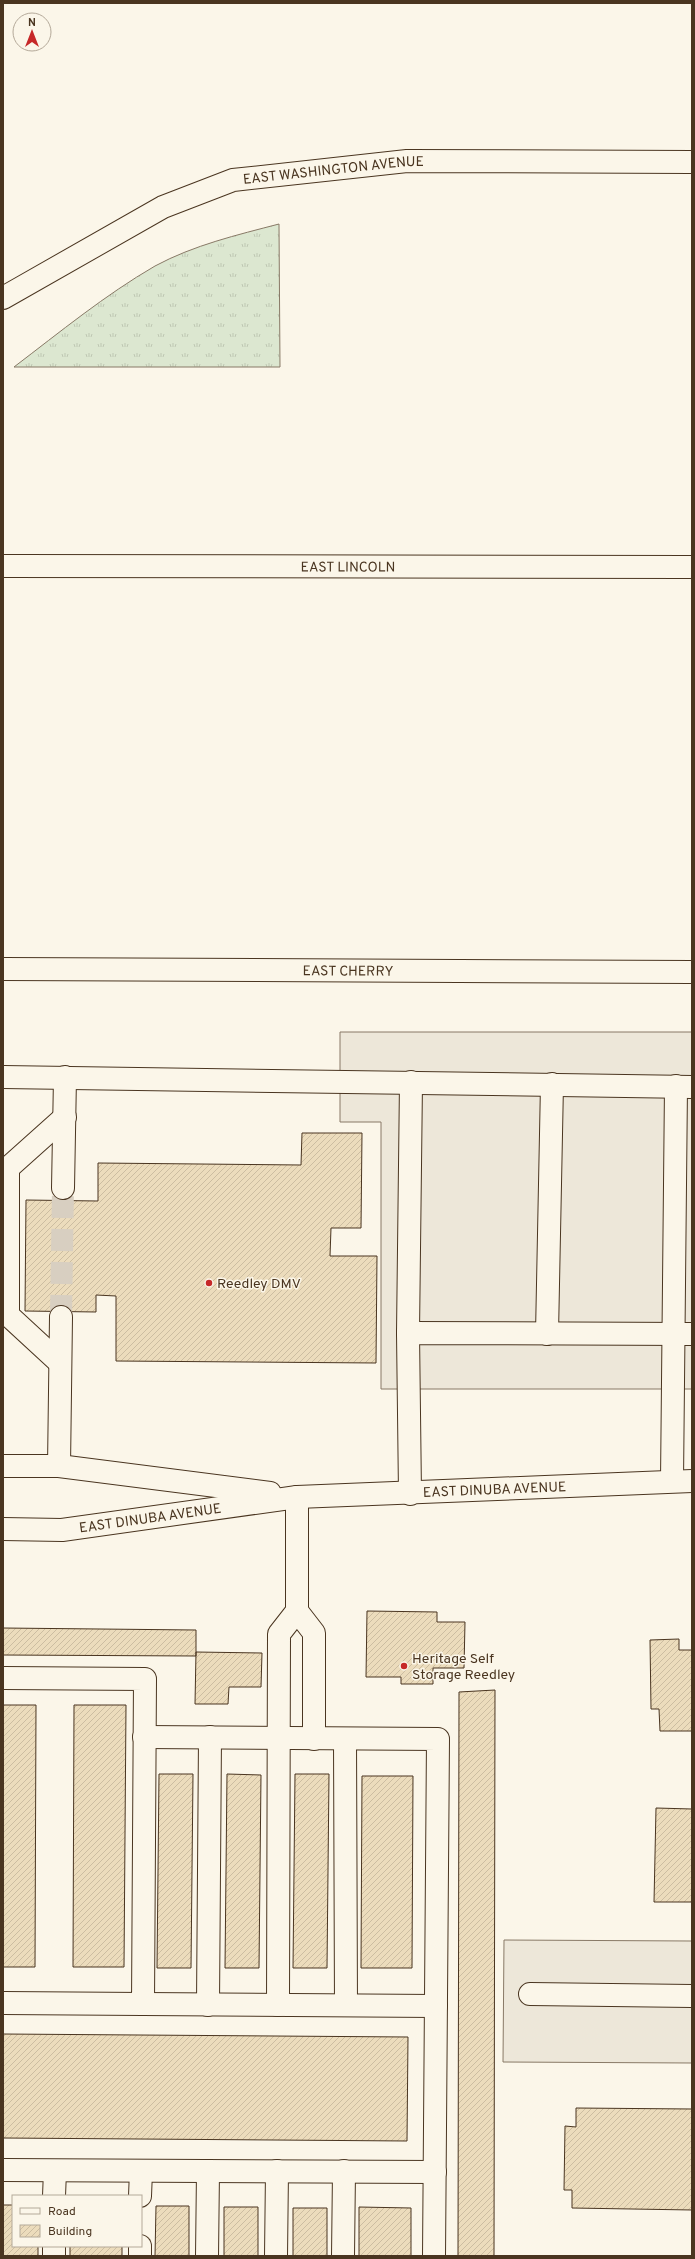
<svg xmlns="http://www.w3.org/2000/svg" width="695" height="2259" font-family="Overpass,sans-serif">
	<style>
		.grass { fill: url(#grass-tufts); stroke: #887966 }
		.parking { fill: #ede7d9; stroke: #887966 }
		.building { fill: url(#building-hatch); stroke: #4a3520 }
		.lines { fill: none; stroke-linecap: round; stroke-linejoin: round }
		.minor-tunnel { stroke: #d8cfc1; stroke-width: 22; stroke-dasharray: 22 11; stroke-linecap: butt }
		.minor-casing { stroke: #4a3520; stroke-width: 24 }
		.minor { stroke: #fbf6e9; stroke-width: 22 }
		.poi-dot { fill: #c62828; stroke: #fbf6e9; stroke-width: 1.5 }
		.labels { text-anchor: middle; stroke-width: 3; stroke-linejoin: round; paint-order: stroke }
		.street-label { font-size: 14px; fill: #4a3520; stroke: #fbf6e9 }
		.poi-label { font-size: 14px; fill: #4a3520; stroke: #fbf6e9; text-anchor: start }
	</style>
	<defs>
		<pattern id="grass-tufts" width="24" height="20" patternUnits="userSpaceOnUse"><rect width="24" height="20" fill="#dce7d0"/><path d="M3 7l-1-3M5 7V3M7 7l1-3M15 17l-1-3M17 17v-4M19 17l1-3" fill="none" stroke="#bec7b2"/></pattern>
		<pattern id="building-hatch" width="6" height="6" patternUnits="userSpaceOnUse"><rect width="6" height="6" fill="#ecdcbc"/><path d="M-1 1l2-2M0 6l6-6M5 7l2-2" fill="none" stroke="#ccbda1"/></pattern>
	</defs>
	<rect width="100%" height="100%" fill="#fbf6e9"/>
	<path class="grass" d="M279,224l1,143h-266c46,-35 91,-72 141,-101 39,-21 82,-31 124,-42z"/>
	<path class="parking" d="M340,1032h352v357h-311v-267h-41z
		M504,1940l188,1v122l-189,-1z"/>
	<path class="building" d="M302,1133h60l-1,95h-30l-1,28h47l-1,107 -260,-2v-65l-20,-1v17l-71,-1 1,-111 72,1v-38l203,2z
		M367,1611l70,1v10h28l-1,46h-31v16h-32v-7h-35z
		M3,1628l193,2v26l-193,-1z
		M679,1639v11h13v81h-32l-1,-22h-8l-1,-69z
		M196,1652l66,1 -1,34h-32l-1,17h-33z
		M495,1690l-1,566h-36l1,-564z
		M3,1705h33l-1,262h-32z
		M74,1705h52l-2,262h-51z
		M159,1774h34l-2,194h-34z
		M227,1774l34,1 -2,193h-34z
		M295,1774h34l-2,194h-34z
		M362,1776h51l-1,192h-51z
		M656,1808l36,1v93h-38z
		M3,2034l405,3 -1,104 -404,-3z
		M576,2108l116,1v101l-120,-2v-18h-8l1,-64 11,1z
		M3,2205h10v41h25v10h-35z
		M156,2206h33v50h-34z
		M224,2207h34v49h-34z
		M359,2207l52,1v48h-52z
		M293,2208h34v48h-34z
		M70,2246h52v10h-52z"/>
	<g class="lines">
		<path class="minor-tunnel" d="M61,1317l2,-129"/>
		<g class="minor-casing">
			<g id="minor">
				<path id="s1" d="M3,298l160,-91 70,-27 174,-19 285,1"/>
				<path id="s2" d="M3,566l689,1"/>
				<path id="s3" d="M3,969l689,3"/>
				<path d="M3,1077l689,10"/>
				<path d="M63,1188l2,-111"/>
				<path d="M408,1333l3,-251"/>
				<path d="M547,1334l5,-250"/>
				<path d="M60,1363l-52,-48v-147l57,-51"/>
				<path d="M3,1466h56l211,27"/>
				<path d="M59,1466l2,-149"/>
				<path d="M672,1481l4,-395"/>
				<path d="M410,1494l-2,-161 284,1"/>
				<path d="M297,1497v114l17,22v106"/>
				<path id="s4" d="M3,1529l59,1 235,-33 395,-16"/>
				<path d="M3,1678l142,1 -2,325 -140,-1"/>
				<path d="M144,1737l294,2 -4,517"/>
				<path d="M345,1739l1,266"/>
				<path d="M530,1994l162,2"/>
				<path d="M143,2004l293,2"/>
				<path d="M208,2005l2,-268"/>
				<path d="M278,2005l1,-371 18,-23"/>
				<path d="M3,2170l432,2"/>
				<path d="M54,2196l1,-25"/>
				<path d="M140,2196l1,-25"/>
				<path d="M54,2256v-10"/>
				<path d="M140,2256v-10"/>
				<path d="M207,2256l1,-85"/>
				<path d="M276,2256l1,-85"/>
				<path d="M343,2256l1,-85"/>
			</g>
		</g>
		<use href="#minor" class="minor"/>
	</g>
	<g class="poi-dot">
		<circle cx="209" cy="1283" r="4"/>
		<circle cx="404" cy="1666" r="4"/>
	</g>
	<g class="labels">
		<g class="street-label">
			<text dy="5" stroke="none"><textPath href="#s1" startOffset="360">EAST WASHINGTON AVENUE</textPath></text>
			<text dy="5" stroke="none"><textPath href="#s2" startOffset="345">EAST LINCOLN</textPath></text>
			<text dy="5" stroke="none"><textPath href="#s3" startOffset="345">EAST CHERRY</textPath></text>
			<text dy="5" stroke="none"><textPath href="#s4" startOffset="494">EAST DINUBA AVENUE</textPath></text>
			<text dy="5" stroke="none"><textPath href="#s4" startOffset="148">EAST DINUBA AVENUE</textPath></text>
		</g>
		<g class="poi-label">
			<text x="217" y="1288">Reedley DMV</text>
			<text x="412" y="1663">Heritage Self<tspan x="412" dy="16">Storage Reedley</tspan></text>
		</g>
	</g>
	<rect width="695" height="2259" fill="none" stroke="#4a3520" stroke-width="8"/>
	<rect x="12" y="2195" width="130" height="52" fill="#fbf6e9" stroke="#b4a999"/>
	<rect x="20" y="2208" width="20" height="6" fill="#fbf6e9" stroke="#b4a999"/>
	<text x="48" y="2215" font-size="12" fill="#4a3520">Road</text>
	<rect x="20" y="2225" width="20" height="12" fill="url(#building-hatch)" stroke="#b4a999"/>
	<text x="48" y="2235" font-size="12" fill="#4a3520">Building</text>
	<g transform="translate(32 32)"><circle r="19" fill="#fbf6e9" stroke="#b4a999"/>
	<path d="M0-3L7 15L0 10L-7 15Z" fill="#c62828"/>
	<text y="-6" font-size="11" font-weight="bold" text-anchor="middle" fill="#4a3520">N</text>
	</g>
</svg>
